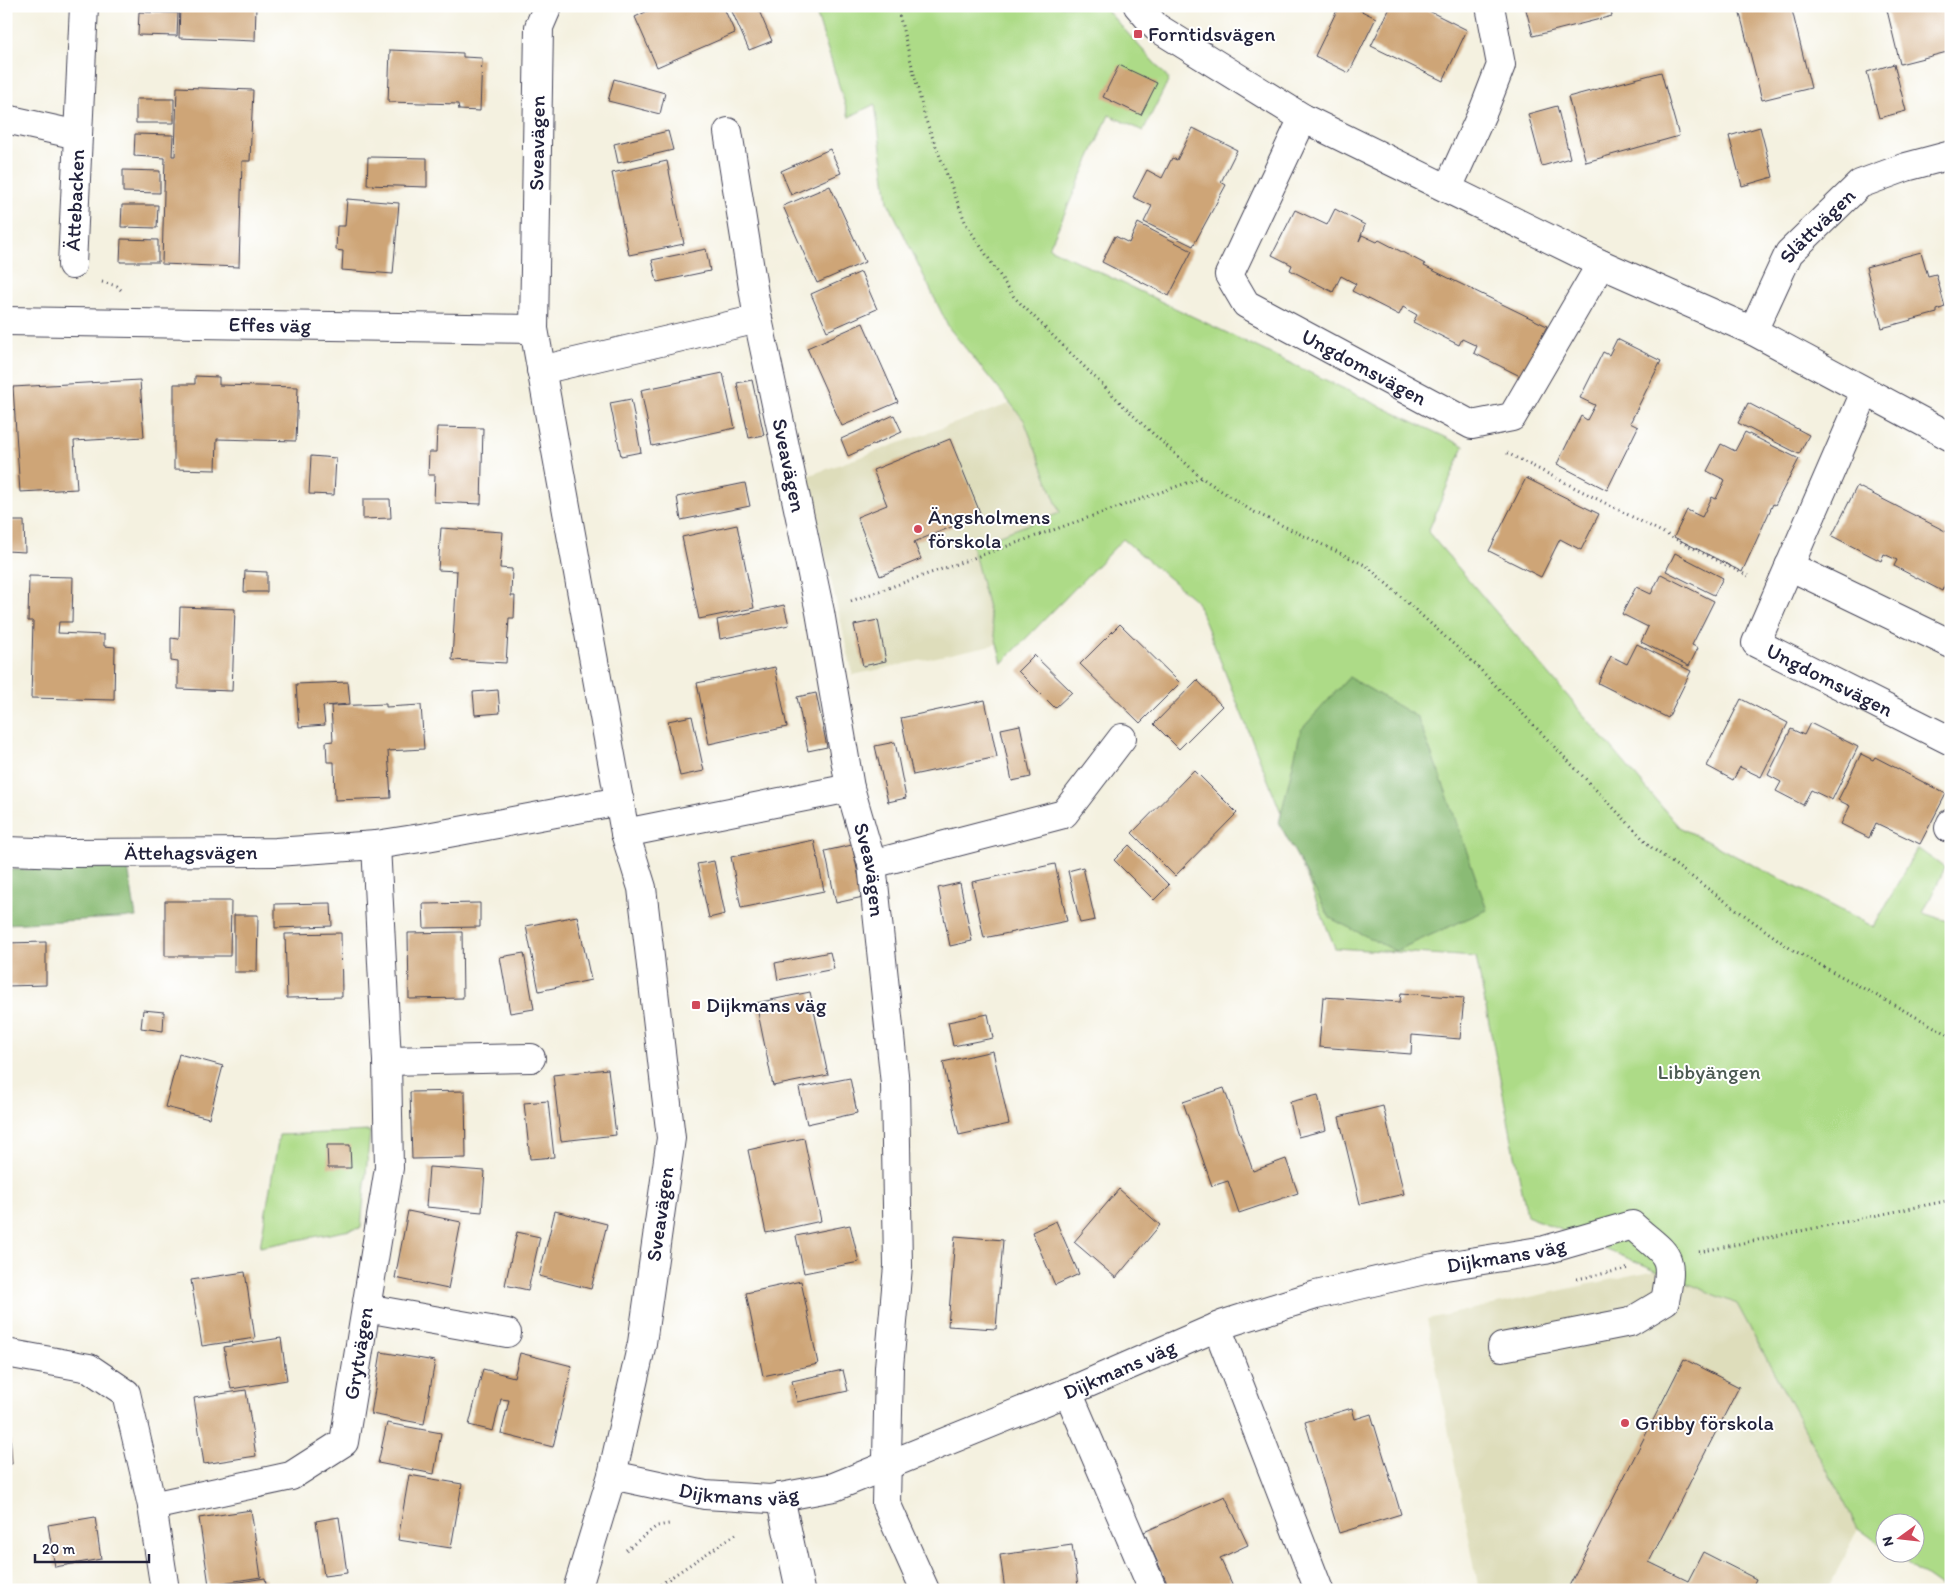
<svg xmlns="http://www.w3.org/2000/svg" width="1957" height="1596" font-family="Itim,sans-serif">
	<style>
		.built { fill: #deddbb }
		.green { fill: #addb87; stroke: #687e61 }
		.forest { fill: #8abb74; stroke: #566e58 }
		.building { fill: #cea577 }
		.lines { fill: none; stroke-linecap: round; stroke-linejoin: round }
		.minor-casing { stroke: #424154; stroke-width: 30 }
		.path { stroke: #424154; stroke-width: 3; stroke-dasharray: 1 4; stroke-linecap: butt }
		.minor { stroke: #fff; stroke-width: 28 }
		.poi-dot { fill: #d1495b; stroke: #fff; stroke-width: 2 }
		.labels { text-anchor: middle; stroke-width: 4; stroke-linejoin: round; paint-order: stroke }
		.poi-label { font-size: 21px; fill: #22223b; stroke: #fff; text-anchor: start }
		.street-label { font-size: 21px; fill: #22223b; stroke: #fff }
		.park-label { font-size: 21px; fill: #4c5a52; stroke: #fff }
	</style>
	<rect width="100%" height="100%" fill="#fff"/>
	<filter id="ink" filterUnits="userSpaceOnUse"><feTurbulence type="fractalNoise" baseFrequency=".02" numOctaves="2"/><feDisplacementMap in="SourceGraphic" scale="10" xChannelSelector="R" yChannelSelector="G"/><feConvolveMatrix kernelMatrix="1 2 1 2 8 2 1 2 1" color-interpolation-filters="sRGB"/></filter>
	<filter id="wash" filterUnits="userSpaceOnUse"><feTurbulence type="fractalNoise" baseFrequency=".0096" numOctaves="4" result="noise"/><feDisplacementMap in="SourceGraphic" scale="20" xChannelSelector="R" yChannelSelector="G"/><feGaussianBlur stdDeviation="1.12" result="paint"/><feColorMatrix in="noise" values="0 0 0 0 0 0 0 0 0 0 0 0 0 0 0 0 0 1.4 0 .05"/><feComposite in="paint" operator="in"/></filter>
	<g filter="url(#wash)">
		<rect width="100%" height="100%" fill="#f4f1e0"/>
		<path class="built" d="M1009,404l15,16 37,93 -89,32 25,99 -144,31 -46,-199z
			M1656,1270l81,34 121,224 -30,62h-349l-52,-271z"/>
		<path class="green" d="M814,6h289l66,73 -26,52 -34,-16 -60,133 415,198 -36,86 251,295 195,100 43,-79 28,20 -22,45 28,9v668h-7l-51,-36h21v-30h-30v23l-26,-19 -121,-224 -210,-88 -51,-259 -141,-9 -138,-346 -74,-63 -121,124 -30,-118 88,-32 -36,-93 -75,-92 -61,-126 -13,-98 -26,13z
			M370,1131l-9,97 -101,19 19,-112z"/>
		<path class="forest" d="M1349,677l68,40 27,69 43,124 -92,41 -65,-33 -51,-95 22,-93z
			M128,867l8,50 -130,7v-54z"/>
		<g id="blocks">
			<path class="building" d="M180,6h76l-1,35 -76,-3z
				M658,6h65l12,27 -78,34 -22,-50z
				M757,6l15,35 -23,9 -19,-43z
				M1339,6h12l25,12 -27,55 -34,-17z
				M1391,6h28l48,24 -24,51 -72,-35z
				M1525,6h85l2,10 -79,20z
				M1754,6h37l20,82 -49,12 -23,-90z
				M1886,6h59l6,25v20l-51,13z
				M139,12l39,1 -1,23 -39,-1z
				M390,50l73,3v4l19,1 -2,53 -21,-1 -1,-6 -70,-2z
				M1894,64l12,47 -27,7 -12,-46z
				M1119,65l38,18 -16,32 -38,-18z
				M1661,72l18,64 -93,26 -18,-65z
				M614,79l51,14 -5,21 -52,-13z
				M177,87l76,3 -3,71h-8l-3,106 -77,-3 3,-106 -31,-2 1,-22 38,1 -1,21h3z
				M136,99h38v24h-38z
				M1557,106l13,52 -28,8 -14,-52z
				M1760,127l13,50 -31,9 -13,-50z
				M1193,128l44,22 -16,32 5,3 -33,61 -49,-24 8,-16 -19,-9 14,-27 15,8 10,-20 5,2z
				M668,131l5,19 -55,13 -4,-19z
				M830,149l11,24 -50,22 -10,-24z
				M368,157l59,1v29l-60,-2z
				M667,161l17,83 -55,11 -17,-82z
				M123,170l37,1v22l-37,-1z
				M830,186l35,76 -48,21 -34,-77z
				M347,199l52,4 -6,71 -51,-4 1,-19 -7,-1 1,-24h8z
				M122,205h36l-1,23 -36,-1z
				M1335,209l30,16 -6,16 3,-6 15,7 2,-2 46,24 -1,2 123,60 -25,51 -48,-24 3,-7 -15,-7 -3,6 -46,-23 4,-7 -14,-8 -4,8 -47,-24 4,-7 -15,-8 -8,16 -43,-22 2,-5 -20,-10 23,-45 32,15z
				M1138,223l54,28 -23,45 -67,-34 13,-26 14,7z
				M121,239l37,1v22h-38z
				M706,249l4,22 -53,11 -5,-22z
				M1921,252l7,24 8,-2 9,33 -8,3v3l-55,15 -16,-61z
				M861,272l16,37 -50,22 -16,-37z
				M863,323l35,79 -56,24 -35,-78z
				M1617,339l44,22 -31,62 8,4 -31,63 -50,-26 24,-48 6,4 8,-15 -15,-7 23,-46 6,3z
				M723,373l12,55 -83,18 -11,-56z
				M195,376l24,1v8l79,2 -2,54 -79,-2 -1,31 -42,-1v-85h21z
				M140,380l4,57 -70,4 3,48 -57,3 -7,-105z
				M752,380l12,55 -15,3 -12,-55z
				M631,399l10,53 -20,4 -11,-53z
				M1748,403l61,32 -10,19 -61,-31z
				M894,415l8,17 -54,24 -7,-17z
				M437,427l46,1 -2,76 -47,-2 1,-27h-7l1,-23h7z
				M1745,432l54,27 -24,46 -2,-1 -31,68 -68,-35 13,-27 15,7 10,-20 4,2 9,-19 -18,-9 14,-27 14,7z
				M950,439l31,76 -67,27 7,17 -41,17 -23,-59 30,-12 -14,-35z
				M311,456l25,2 -2,37 -25,-1z
				M1526,478l73,36 -18,36 -21,-11 -19,38 -52,-26z
				M745,483l5,23 -69,14 -4,-23z
				M1857,486l94,48v53l-6,-3 -3,7 -48,-25 3,-6 -13,-6 -3,7 -49,-25z
				M363,499h27l1,19 -28,1z
				M6,521h18l1,31 -19,-1z
				M737,525l17,83 -55,11 -17,-82z
				M441,528l62,4 -3,36 12,1 -1,27h4l-1,22h-5l-3,45 -54,-3 5,-89 -19,-1z
				M1675,553l48,25 -9,17 -48,-24z
				M245,571l22,1v20h-23z
				M1661,574l53,27 -22,44 6,3 -9,18 -48,-24 7,-15 -26,-13 14,-27 15,7z
				M29,576l44,1 -1,45h-13l-1,11 46,2v11l11,1 -1,53 -83,-2 2,-77h-5z
				M784,605l5,20 -69,14 -3,-19z
				M180,607l55,2 -3,82 -54,-2v-27l-7,-1v-23l8,1z
				M878,620l8,41 -23,5 -9,-41z
				M1120,624l60,59 -40,40 -60,-59z
				M1637,644l54,27 -23,47 -70,-35 13,-27 16,8z
				M1034,655l38,37 -17,16 -37,-37z
				M775,667l12,60 -78,17 -12,-61z
				M1197,680l25,26 -43,43 -25,-25z
				M348,682l2,22 -27,2 2,19 -26,2 -3,-43z
				M498,690l2,23 -25,2 -2,-23z
				M816,693l11,54 -19,4 -11,-54z
				M1741,699l47,24 -27,54 -21,-10 -7,13 -26,-14z
				M985,700l12,57 -84,18 -12,-57z
				M386,704v3l35,-2 3,44 -36,2 3,47 -56,2 -1,-38h-7l-1,-20 7,-1 -2,-35z
				M692,716l12,55 -24,5 -12,-55z
				M1810,723l48,24 -26,53 -21,-10 -8,15 -27,-14 5,-9 -13,-7 23,-46 13,6z
				M1020,725l11,52 -19,4 -11,-52z
				M895,742l11,56 -18,4 -13,-56z
				M1861,754l12,6 2,-3 71,37 -26,50 -44,-21 -7,15 -28,-14 9,-18 -12,-6z
				M1194,770l43,43 -62,63 -43,-43z
				M814,840l10,51 -83,17 -10,-51z
				M852,845l11,52 -27,6 -11,-52z
				M1129,845l40,40 -15,15 -40,-40z
				M714,861l11,53 -16,4 -12,-54z
				M1055,864l12,57 -83,17 -12,-56z
				M1083,867l12,53 -15,3 -12,-52z
				M960,883l12,58 -22,5 -12,-58z
				M165,901h66l-1,55h-65z
				M331,903l1,23 -57,2v-24z
				M480,903v24l-56,1 -1,-24z
				M234,915h24l-1,57h-23z
				M577,916l14,64 -52,11 -13,-65z
				M462,932l1,66 -54,1 -1,-66z
				M341,933l1,64 -55,1 -2,-64z
				M46,942v43l-40,1v-43z
				M830,952l4,17 -56,11 -3,-17z
				M524,953l10,56 -24,4 -10,-56z
				M810,992l18,83 -55,11 -17,-83z
				M1401,993l63,5 -4,41 -48,-4 -1,19 -92,-7 4,-50 77,5z
				M143,1010l21,2 -1,19 -22,-3z
				M988,1014l5,24 -40,8 -5,-24z
				M993,1051l16,73 -50,11 -16,-73z
				M179,1054l44,12 -14,52 -44,-11z
				M608,1069l8,66 -55,6 -8,-66z
				M850,1078l7,35 -50,11 -8,-36z
				M1224,1088l29,83 33,-12 12,34 -59,20 -11,-32 -16,5 -29,-84z
				M465,1091l1,67 -54,1 -2,-67z
				M1318,1095l8,35 -28,7 -8,-35z
				M548,1101l6,56 -24,2 -6,-56z
				M1383,1106l21,88 -44,10 -21,-87z
				M804,1138l17,83 -55,12 -18,-83z
				M327,1145h23l1,23h-23z
				M429,1167l56,4 -3,41 -56,-5z
				M1119,1189l41,36 -44,53 -42,-36z
				M408,1211l53,11 -13,67 -53,-11z
				M555,1211l52,13 -16,65 -52,-13z
				M1056,1221l23,53 -24,11 -23,-53z
				M850,1225l9,37 -55,11 -8,-37z
				M517,1232l23,5 -12,53 -23,-5z
				M955,1236l48,4 -7,89 -48,-3z
				M245,1272l10,66 -53,8 -11,-66z
				M801,1281l17,83 -55,12 -17,-83z
				M281,1338l6,42 -56,9 -7,-42z
				M381,1352l54,9 -11,63 -53,-10z
				M520,1353l52,13 -19,81 -52,-13 8,-34 -8,-1 -8,32 -24,-6 14,-56 31,8z
				M1684,1359l55,28 -90,175 39,19 15,-29 53,27 -5,11h-184z
				M843,1370l5,21 -51,11 -5,-21z
				M246,1390l10,66 -52,8 -10,-66z
				M1352,1408l3,11 16,-5 30,100 -62,19 -34,-111z
				M6,1417h3l3,47h-6z
				M387,1423l54,10 -7,41 -56,-11z
				M409,1475l53,9 -11,64 -53,-8z
				M1225,1496l23,49 -28,13 15,32h-65l-26,-58z
				M251,1510l10,67 -52,8 -10,-67z
				M95,1517l6,42 -46,8 -7,-42z
				M339,1517l8,56 -23,3 -8,-55z
				M1072,1545l6,41 -23,4h-50l-5,-35z
				M265,1578l2,12h-57v-3z"/>
		</g>
	</g>
	<g filter="url(#ink)">
		<use href="#blocks" fill-opacity="0" stroke="#424154" stroke-width="1"/>
		<g class="lines">
			<g class="minor-casing">
				<g id="minor">
					<path d="M548,6l-9,21 -5,302 91,504 17,55 29,250 -29,205 -30,132 -35,115"/>
					<path d="M1138,6l18,21 147,91 298,146 152,67 198,106"/>
					<path id="s1" d="M1303,118l-74,157 17,29 226,121 40,-8 89,-153"/>
					<path d="M6,119l72,16"/>
					<path id="s2" d="M728,132l30,187 62,293 30,176 22,76 23,220 3,182 -9,101 -3,136 39,87"/>
					<path d="M1448,188l36,-79 17,-44 -11,-59"/>
					<path id="s3" d="M72,265l12,-259"/>
					<path id="s4" d="M6,321l528,8"/>
					<path id="s5" d="M1753,331l36,-78 71,-69 46,-17 45,-12"/>
					<path d="M541,370l217,-51"/>
					<path id="s6" d="M1865,392l-109,251 195,98"/>
					<path d="M1789,566l162,78"/>
					<path d="M1949,828l2,-5"/>
					<path d="M625,833l225,-45"/>
					<path id="s7" d="M6,851l61,2 209,-1 100,-7 51,-8 193,-36"/>
					<path d="M872,864l192,-50 58,-76"/>
					<path d="M387,1061l144,-3"/>
					<path d="M366,1308l141,25"/>
					<path d="M1217,1327l102,263"/>
					<path d="M6,1353l83,15 37,25 26,113 13,84"/>
					<path d="M1068,1392l85,198"/>
					<path id="s8" d="M612,1475l93,20 65,4 64,-12 234,-95 156,-68 92,-29 117,-27 112,-18 87,-25c35,32 43,26 33,76l-35,21 -128,25"/>
					<path d="M780,1497l20,93"/>
					<path id="s9" d="M152,1506l139,-30 53,-34 45,-274 -2,-107 -11,-216"/>
				</g>
			</g>
			<path class="path" d="M897,6l28,112 41,106 48,73 125,124 63,57 50,33 115,55 105,95 180,187 139,101 160,87
				M102,282l15,4 4,4
				M1507,453l241,123
				M851,601l350,-123
				M1699,1252l252,-52
				M1577,1279l53,-11
				M626,1550l31,-24 12,-2
				M652,1590l87,-58"/>
			<use href="#minor" class="minor"/>
		</g>
	</g>
	<g class="poi-dot">
		<rect x="1133" y="29" width="10" height="10" rx="2.5"/>
		<circle cx="918" cy="529" r="5"/>
		<rect x="691" y="1000" width="10" height="10" rx="2.5"/>
		<circle cx="1625" cy="1423" r="5"/>
	</g>
	<g class="labels">
		<g class="poi-label">
			<text x="1148" y="41">Forntidsvägen</text>
			<text x="928" y="524">Ängsholmens<tspan x="928" dy="24">förskola</tspan></text>
			<text x="706" y="1012">Dijkmans väg</text>
			<text x="1635" y="1430">Gribby förskola</text>
		</g>
		<g class="street-label">
			<text transform="translate(537 143) rotate(-89)" y="7">Sveavägen</text>
			<text dy="7" stroke="none"><textPath href="#s3" startOffset="65">Ättebacken</textPath></text>
			<text dy="7" stroke="none"><textPath href="#s5" startOffset="125">Slättvägen</textPath></text>
			<text dy="7" stroke="none"><textPath href="#s4" startOffset="264">Effes väg</textPath></text>
			<text dy="7" stroke="none"><textPath href="#s1" startOffset="341">Ungdomsvägen</textPath></text>
			<text dy="7" stroke="none"><textPath href="#s2" startOffset="339">Sveavägen</textPath></text>
			<text dy="7" stroke="none"><textPath href="#s6" startOffset="356">Ungdomsvägen</textPath></text>
			<text dy="7" stroke="none"><textPath href="#s7" startOffset="185">Ättehagsvägen</textPath></text>
			<text dy="7" stroke="none"><textPath href="#s2" startOffset="752">Sveavägen</textPath></text>
			<text transform="translate(660 1214) rotate(-82)" y="7">Sveavägen</text>
			<text dy="7" stroke="none"><textPath href="#s8" startOffset="939">Dijkmans väg</textPath></text>
			<text dy="7" stroke="none"><textPath href="#s9" startOffset="295">Grytvägen</textPath></text>
			<text dy="7" stroke="none"><textPath href="#s8" startOffset="534">Dijkmans väg</textPath></text>
			<text dy="7" stroke="none"><textPath href="#s8" startOffset="129">Dijkmans väg</textPath></text>
		</g>
		<g class="park-label">
			<text x="1709" y="1079">Libbyängen</text>
		</g>
	</g>
	<rect width="1957" height="1596" fill="none" stroke="#fff" stroke-width="25"/>
	<g transform="translate(1900 1538) rotate(255)"><circle r="24" fill="#ffffff" stroke="#a7a7b1"/>
	<path d="M0-4L9 19L0 12L-9 19Z" fill="#d1495b"/>
	<text y="-8" font-size="14" font-weight="bold" text-anchor="middle" fill="#22223b">N</text>
	</g>
	<path d="M35 1554v8h114v-8" fill="none" stroke="#22223b" stroke-width="2.5"/>
	<text x="42" y="1554" font-size="15" fill="#22223b" stroke="#ffffff" stroke-width="4" paint-order="stroke">20 m</text>
</svg>
